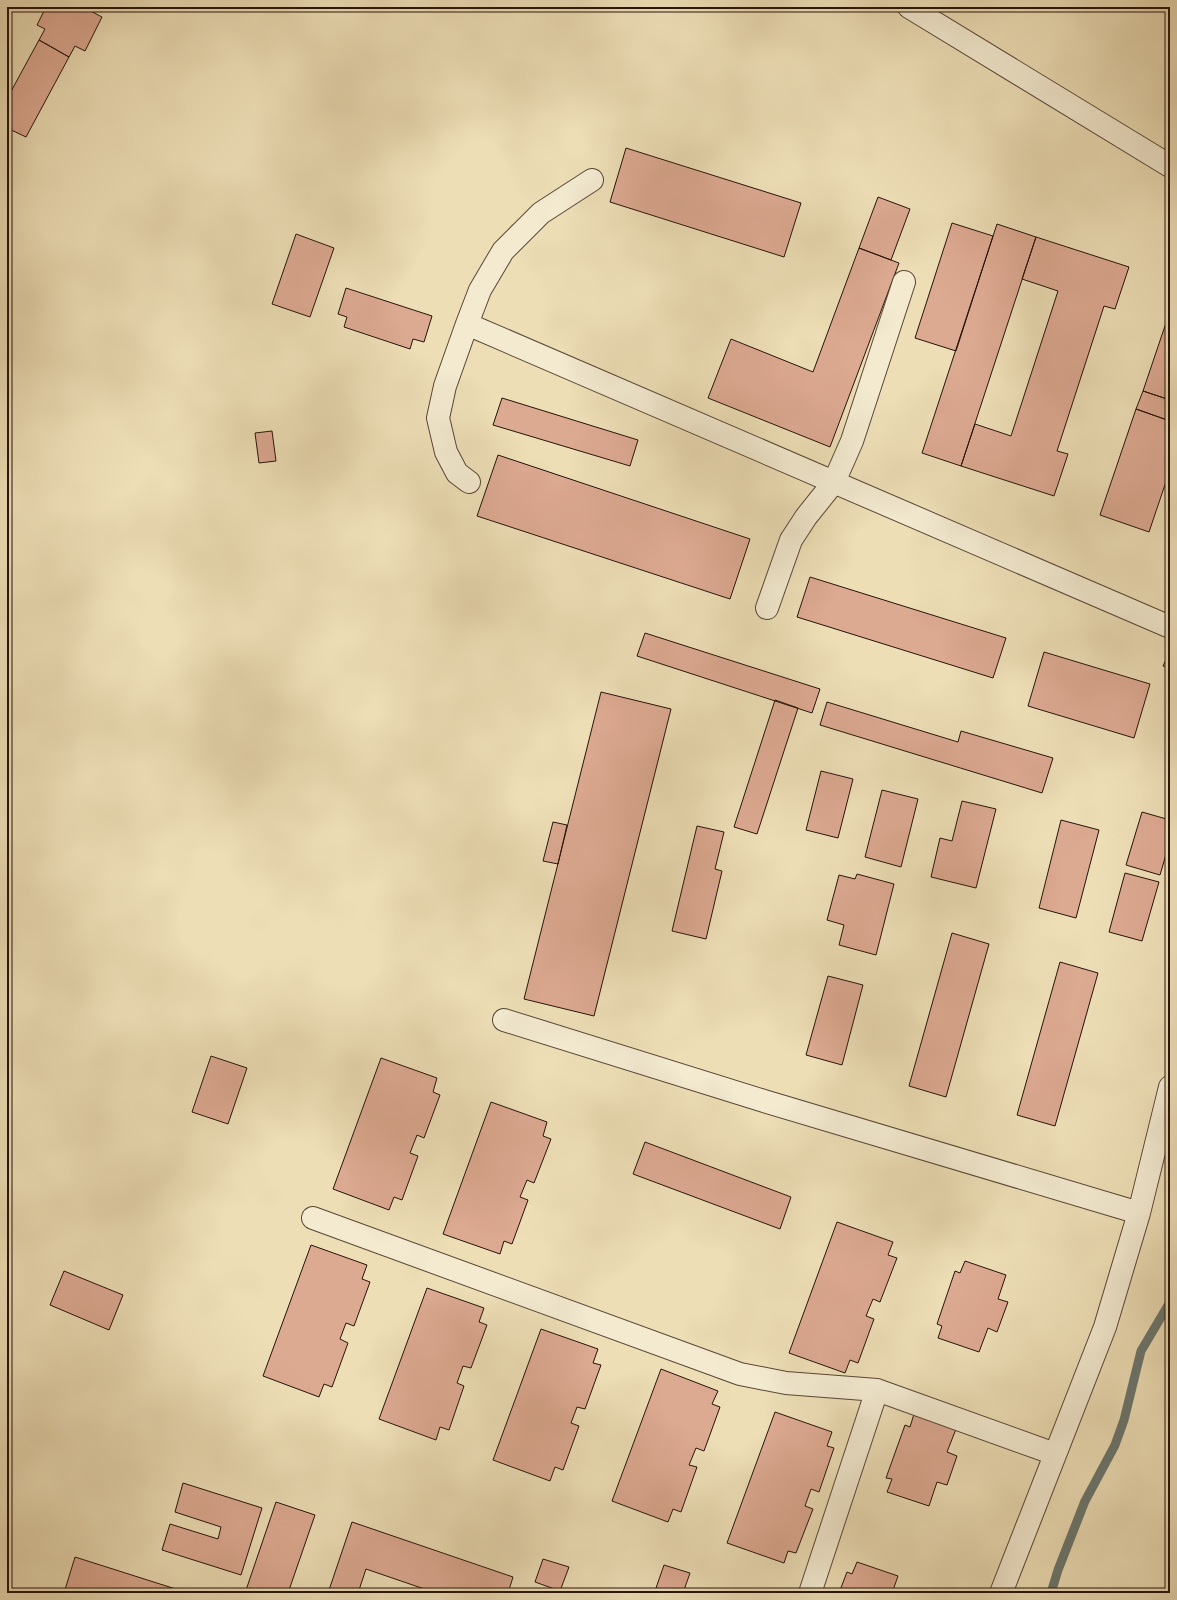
<svg xmlns="http://www.w3.org/2000/svg" width="1177" height="1600" font-family="'Old Standard TT',serif">
	<style>
		.lines { fill: none; stroke-linecap: round; stroke-linejoin: round }
		.stream { stroke: #6c7870; stroke-width: 9 }
		.building { fill: #dca991; stroke: #26130a }
		.minor-casing { stroke: #584635; stroke-width: 24 }
		.minor { stroke: #f3ead0; stroke-width: 22 }
	</style>
	<rect width="100%" height="100%" fill="#eddeb6"/>
	<filter id="stains"><feTurbulence type="fractalNoise" baseFrequency=".005" numOctaves="4"/><feColorMatrix values="0 0 0 0 .2 0 0 0 0 .09 0 0 0 0 .02 0 0 0 .5 -.17"/></filter>
	<radialGradient id="worn" r=".72"><stop offset=".6" stop-color="#630" stop-opacity="0"/><stop offset="1" stop-color="#630" stop-opacity=".3"/></radialGradient>
	<g class="lines">
		<path class="stream" d="M1051,1593l7,-23 27,-69 30,-56 9,-25 17,-69 29,-49"/>
	</g>
	<path class="building" d="M46,7h37l19,10 -17,34 -10,-5 -6,11 -30,-17 6,-11 -8,-4z
		M39,40l30,17 -43,80 -19,-9v-33h2z
		M626,148l175,55 -17,54 -174,-55z
		M878,197l32,12 -19,51 -32,-12z
		M952,223l41,13 -37,115 -41,-13z
		M997,224l39,13 -75,229 -39,-13z
		M296,234l38,14 -24,69 -38,-13z
		M1036,237l93,30 -14,42 -11,-3 -47,145 11,3 -14,42 -93,-30 14,-42 36,12 47,-145 -36,-12z
		M859,248l40,15 -69,184 -122,-49 23,-59 82,33z
		M346,288l86,28 -8,26 -11,-3 -3,10 -66,-22 3,-10 -9,-3z
		M1170,311v89l-27,-9z
		M1143,391l27,9v21l-34,-12z
		M502,398l136,42 -8,26 -137,-41z
		M1136,409l34,12v49l-21,62 -49,-17z
		M272,431l4,30 -17,2 -4,-30z
		M498,455l252,84 -20,60 -253,-83z
		M810,577l196,61 -13,40 -196,-61z
		M645,633l175,56 -8,24 -175,-57z
		M1170,651v18l-7,-3z
		M1044,652l106,32 -16,54 -106,-32z
		M601,692l70,17 -77,307 -70,-17z
		M775,700l23,8 -41,126 -23,-7z
		M827,702l131,40 3,-11 92,27 -11,35 -222,-68z
		M821,771l32,8 -15,59 -32,-8z
		M882,790l36,9 -17,68 -36,-10z
		M962,801l34,8 -20,79 -45,-11 9,-39 12,3z
		M1142,812l28,8v21l-10,34 -34,-10z
		M1061,820l38,10 -23,88 -37,-10z
		M553,822l14,3 -9,39 -15,-3z
		M697,826l27,6 -9,37 7,2 -16,68 -34,-8z
		M1125,873l34,9 -17,59 -33,-9z
		M857,874l37,10 -18,71 -37,-10 5,-20 -17,-5 12,-45 16,4z
		M952,933l37,11 -43,153 -37,-11z
		M1060,962l38,11 -43,153 -38,-11z
		M828,976l35,9 -21,80 -36,-10z
		M211,1056l36,12 -19,56 -36,-12z
		M381,1058l56,20 -4,14 7,3 -16,43 -7,-3 -7,18 8,3 -16,44 -8,-3 -5,13 -56,-21z
		M491,1102l56,20 -4,14 8,3 -17,44 -7,-3 -7,17 8,3 -16,44 -8,-3 -4,13 -57,-20z
		M645,1142l146,55 -11,32 -147,-55z
		M837,1222l56,20 -5,13 9,3 -17,44 -7,-3 -7,17 8,3 -16,44 -8,-3 -5,13 -56,-20z
		M311,1245l56,20 -5,14 8,3 -16,44 -8,-3 -6,16 8,4 -16,44 -8,-3 -5,13 -56,-21z
		M965,1261l41,14 -8,24 10,3 -11,30 -9,-4 -9,24 -41,-14 4,-12 -5,-2 18,-53 5,2z
		M64,1271l59,24 -14,35 -59,-25z
		M427,1288l57,20 -5,14 8,3 -16,43 -8,-2 -6,17 7,3 -15,44 -9,-3 -4,13 -57,-21z
		M541,1329l57,20 -5,14 8,2 -16,44 -8,-2 -6,16 8,3 -16,44 -8,-3 -5,14 -57,-21z
		M661,1369l57,22 -6,13 8,3 -16,44 -8,-3 -7,17 8,2 -16,45 -8,-3 -5,13 -56,-21z
		M775,1412l57,20 -5,14 7,2 -15,44 -8,-3 -6,17 8,3 -17,44 -8,-2 -4,12 -57,-20z
		M914,1414l42,15 -9,23 10,4 -10,29 -10,-3 -8,24 -42,-14 5,-13 -6,-1 19,-53 5,2z
		M183,1483l79,25 -21,67 -79,-25 8,-26 48,15 3,-12 -46,-15z
		M276,1502l39,13 -27,78h-43z
		M352,1522l161,55 -5,16h-72l-70,-24 -8,24h-30z
		M75,1557l107,34 -1,2h-76l-9,-3 -1,3h-31z
		M543,1559l26,8 -9,24 -25,-9z
		M857,1562l41,14 -6,17h-53l8,-21 5,2z
		M664,1565l26,8 -7,20h-12l-15,-5z"/>
	<g class="lines">
		<g class="minor-casing">
			<path id="minor" d="M909,7l261,159
				M467,324l703,303
				M469,482l-12,-9 -11,-21 -8,-34 7,-32 22,-62 13,-34 23,-39 38,-38 51,-33
				M767,608l24,-68 15,-23 28,-35 18,-41 52,-159
				M504,1020l260,81 375,112
				M313,1218l427,156 46,9 91,7 178,64
				M810,1593l67,-203
				M1001,1593l104,-266 34,-114 31,-126"/>
		</g>
		<use href="#minor" class="minor"/>
	</g>
	<rect width="1177" height="1600" fill="none" stroke="#eddeb6" stroke-width="24"/>
	<rect x="8" y="8" width="1161" height="1584" fill="none" stroke="#26130a" stroke-width="2"/>
	<rect x="12" y="12" width="1153" height="1576" fill="none" stroke="#26130a"/>
	<rect width="100%" height="100%" filter="url(#stains)"/>
	<rect width="100%" height="100%" fill="url(#worn)"/>
</svg>
